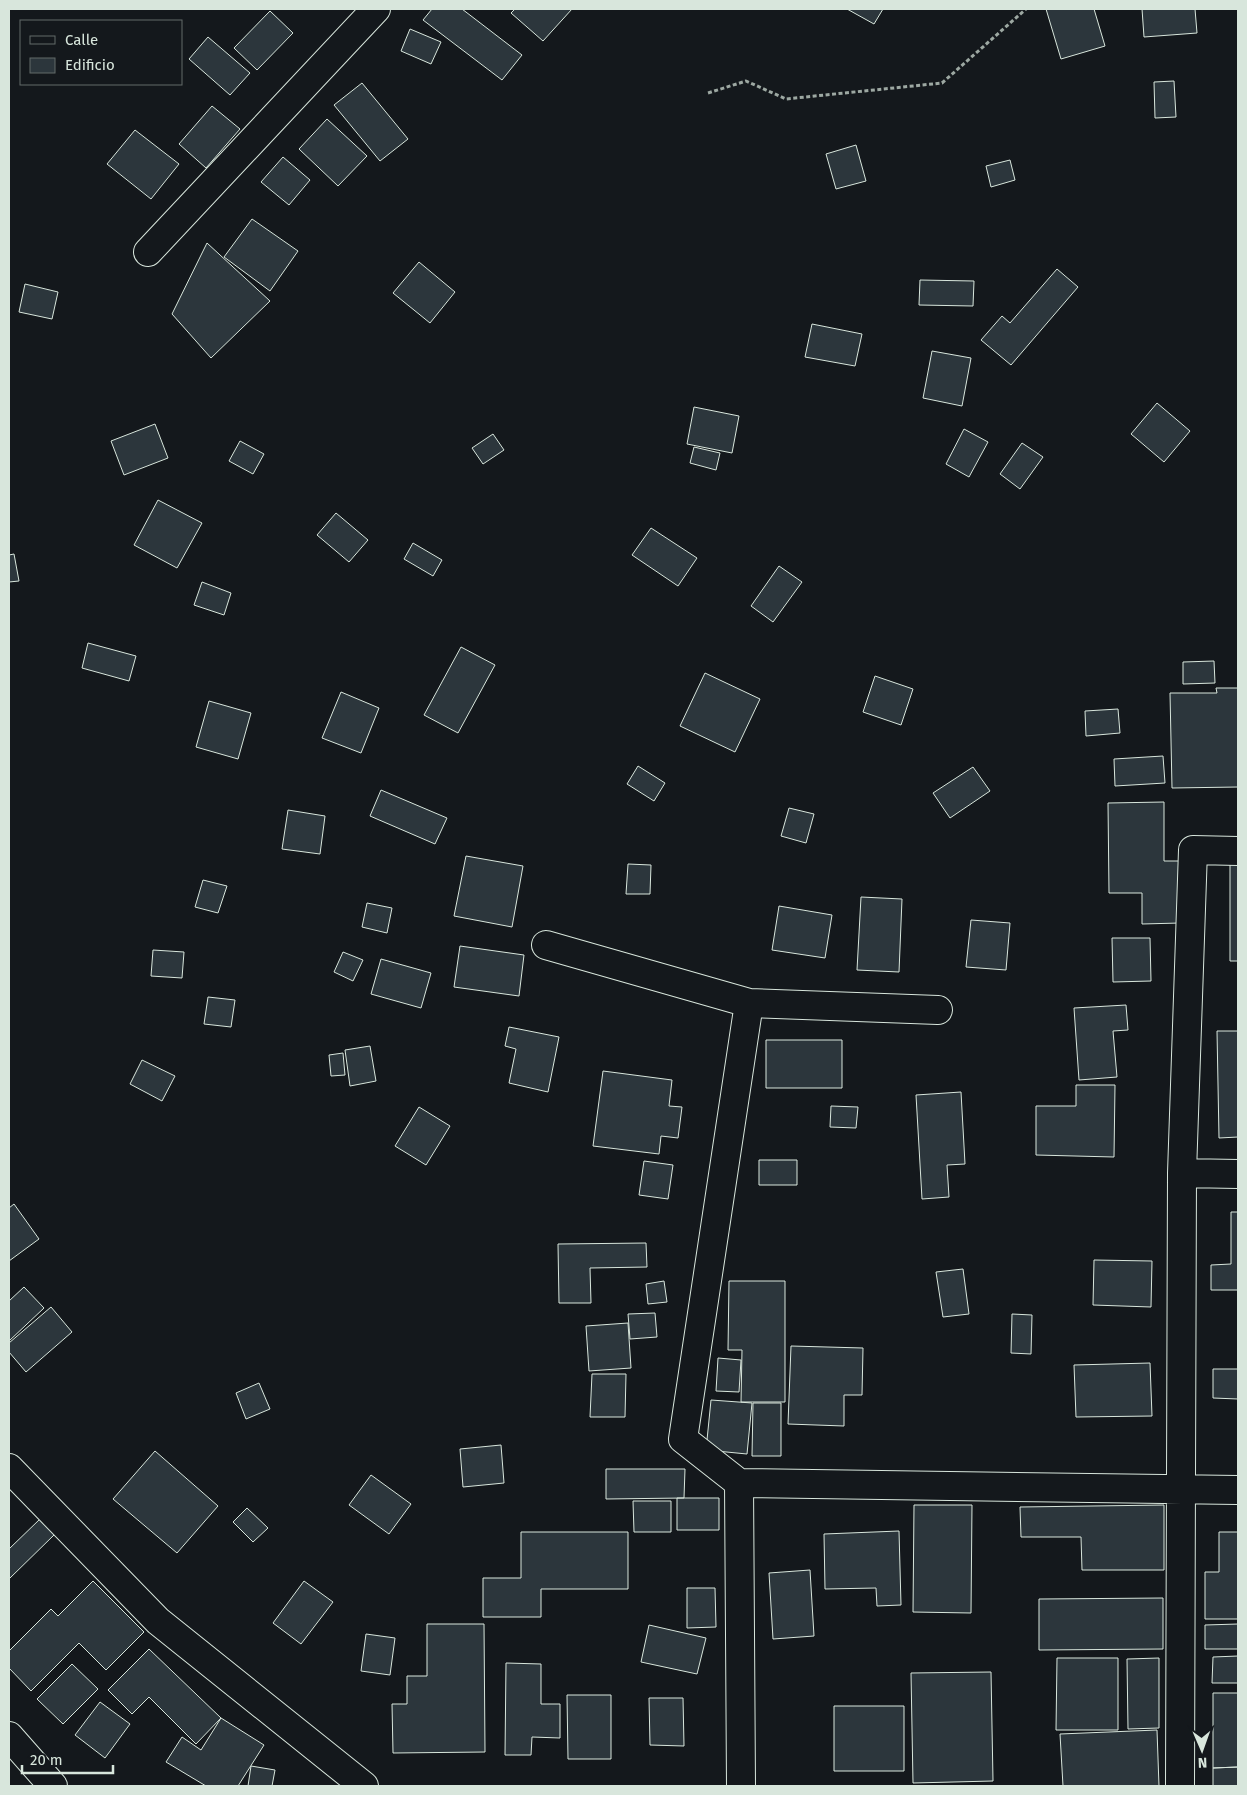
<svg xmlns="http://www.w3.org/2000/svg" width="1247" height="1795" font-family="'Fira Sans',sans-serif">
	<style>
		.building { fill: #2c363c; stroke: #d8e6dc }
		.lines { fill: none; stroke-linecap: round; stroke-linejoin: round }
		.street-casing { stroke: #d8e6dc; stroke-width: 30 }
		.path { stroke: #9da8a2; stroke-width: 3; stroke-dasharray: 4 2.5; stroke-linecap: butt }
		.street { stroke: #14181c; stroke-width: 28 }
	</style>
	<rect width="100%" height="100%" fill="#14181c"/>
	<path class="building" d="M432,9h30l60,46 -20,25 -79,-60z
		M515,9h57l-29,32 -32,-28z
		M847,9h36l-9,15z
		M1046,9h48l11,37 -44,13z
		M1142,9h53l2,24 -53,4z
		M270,11l23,22 -36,37 -23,-22z
		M410,29l31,13 -10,22 -30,-13z
		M208,37l42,36 -20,22 -41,-36z
		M1174,81l2,36 -21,1 -1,-36z
		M362,83l46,56 -28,22 -46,-56z
		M212,106l28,23 -34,39 -27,-24z
		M327,119l40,37 -29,30 -39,-37z
		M135,130l44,34 -28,35 -44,-35z
		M856,145l10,36 -30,8 -10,-35z
		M283,157l27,23 -21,25 -28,-23z
		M1010,160l5,20 -24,7 -5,-21z
		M252,219l46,32 -28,40 -46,-34z
		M207,243l63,58 -59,57 -39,-44z
		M419,262l36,30 -25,31 -37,-30z
		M1057,269l21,18 -67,78 -30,-25 21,-24 8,7z
		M920,280l54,1 -1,25 -54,-1z
		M25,284l33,8 -6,27 -33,-7z
		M812,324l50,10 -7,32 -50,-9z
		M932,351l39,7 -9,48 -39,-8z
		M1157,403l33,28 -26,31 -33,-28z
		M694,407l45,9 -7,37 -45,-9z
		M155,424l13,34 -44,17 -13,-34z
		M964,429l24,13 -19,35 -23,-13z
		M493,434l11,16 -21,14 -11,-16z
		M240,441l24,13 -11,20 -24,-13z
		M1022,443l21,14 -23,32 -20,-15z
		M694,447l26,6 -4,17 -26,-7z
		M158,500l44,23 -25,45 -43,-23z
		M336,513l32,27 -19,22 -32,-27z
		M651,528l46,30 -19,28 -46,-31z
		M413,543l29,17 -9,16 -29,-17z
		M14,554l5,27 -10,1v-27z
		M779,566l23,16 -29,40 -22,-16z
		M202,582l29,11 -7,22 -30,-10z
		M88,643l48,13 -7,25 -47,-13z
		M461,647l34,18 -37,68 -34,-18z
		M1214,661l1,22 -32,1v-22z
		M705,673l55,26 -25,53 -55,-26z
		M875,676l38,13 -12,36 -38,-13z
		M1216,688h22v99l-66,1 -2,-95h47z
		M341,692l38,16 -18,45 -39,-15z
		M209,701l42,12 -13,46 -42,-12z
		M1118,709l2,24 -34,3 -1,-25z
		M1163,756l2,27 -50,3 -1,-27z
		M638,766l27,17 -11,18 -27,-17z
		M973,767l17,24 -40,27 -17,-25z
		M381,790l66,28 -12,26 -65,-28z
		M1164,802v59h15l1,62 -38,1v-31h-33l-1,-90z
		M789,808l25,6 -8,29 -25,-7z
		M288,810l37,6 -5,38 -38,-5z
		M466,856l57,10 -11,61 -58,-11z
		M1230,858h8v103h-8z
		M628,864l23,1 -1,29h-24z
		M203,880l24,6 -9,27 -23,-6z
		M861,897l41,2 -3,73 -42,-2z
		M367,903l25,5 -5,25 -25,-6z
		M779,906l53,9 -7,43 -53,-8z
		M971,920l39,3 -4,47 -40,-3z
		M1112,938h38l1,43 -38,1z
		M460,946l64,9 -5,41 -65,-9z
		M153,950l31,2 -2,26 -31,-2z
		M343,952l20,8 -10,21 -19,-9z
		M381,959l50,14 -10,35 -50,-14z
		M208,997l27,3 -4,27 -27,-3z
		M1126,1005l2,25 -15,1 4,46 -38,3 -5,-72z
		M509,1027l50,10 -11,55 -39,-9 7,-34 -11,-3z
		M1217,1031h21v106l-19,1z
		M766,1040h76v48h-76z
		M370,1046l6,35 -26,5 -5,-36z
		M343,1053l2,22 -14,1 -2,-21z
		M142,1060l33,16 -13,25 -32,-17z
		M603,1071l69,9 -3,26 13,1 -4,31 -17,-2 -2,18 -66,-8z
		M1076,1085h39l-1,72 -78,-2v-49h40z
		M961,1092l4,72 -18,1 2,32 -27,2 -6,-104z
		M831,1106l27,1 -2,21 -26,-1z
		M419,1107l31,19 -24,39 -31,-19z
		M759,1160h38v25h-38z
		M644,1161l29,4 -5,34 -29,-4z
		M14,1204l25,35 -30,22v-53z
		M1231,1212h7v78h-27v-25l20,-1z
		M646,1243l1,24 -57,1 1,35h-32l-1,-59z
		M1094,1260l58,1 -1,46 -58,-2z
		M963,1269l6,45 -26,3 -7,-45z
		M664,1281l3,21 -19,2 -2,-20z
		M729,1281h56v121h-44l1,-52h-14z
		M24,1287l20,21 -35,33v-40z
		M51,1307l21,25 -46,40 -17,-20v-9z
		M655,1313l2,24 -27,2 -2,-25z
		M1012,1314l20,1 -1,39 -20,-1z
		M628,1323l3,45 -42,3 -3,-45z
		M791,1346l72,2 -1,47h-18v31l-56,-2z
		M718,1358l23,2 -2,32 -23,-1z
		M1150,1363l2,53 -76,1 -2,-52z
		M1213,1369h25v30l-25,-1z
		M592,1374h34l-1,43h-35z
		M259,1383l11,26 -24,10 -10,-26z
		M711,1400l41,3 -5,51 -41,-4z
		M753,1403h28v53h-29z
		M501,1445l3,38 -41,4 -3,-38z
		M155,1451l63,55 -41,47 -64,-54z
		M606,1469h79l-1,29 -78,1z
		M371,1475l40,29 -22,30 -40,-29z
		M677,1498h42v32h-42z
		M633,1501h38v31h-37z
		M914,1505h58l-1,108 -58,-1z
		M1164,1505v65h-82l-1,-33h-60l-1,-30z
		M247,1508l21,20 -15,14 -20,-20z
		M40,1519l15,15 -46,45v-30z
		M899,1531l2,74 -24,1 -1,-18 -51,1 -1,-55z
		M521,1532h107v57h-87v28h-58v-39h38z
		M1219,1532h19v87h-33v-47h14z
		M810,1570l4,66 -41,3 -4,-66z
		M93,1581l51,51 -38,38 -27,-27 -48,48 -22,-23v-17l42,-42 7,7z
		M304,1581l29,21 -32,42 -28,-21z
		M687,1588h28l1,39 -29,1z
		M1163,1598v51l-124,1v-51z
		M427,1624h57l1,128 -92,1 -1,-49h15v-28h20z
		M1238,1624v25h-33v-24z
		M649,1625l57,13 -9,36 -56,-12z
		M366,1634l29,4 -5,37 -29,-4z
		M149,1649l72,69 -25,26 -47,-47 -17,17 -24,-24z
		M1238,1656v27h-26l1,-26z
		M1057,1658h61v72h-62z
		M1159,1658v70l-31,1 -1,-70z
		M506,1663l35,1v40h19v34l-28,-1 -1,18h-26z
		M72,1664l26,25 -35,35 -26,-25z
		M991,1672l2,109 -80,2 -2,-110z
		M1213,1693h25v74l-25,1z
		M567,1695h44v64h-43z
		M649,1698h34l1,48 -34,-1z
		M100,1702l30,22 -25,34 -30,-23z
		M834,1706h70v65h-70z
		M221,1718l43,27 -26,41h-32l-40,-24 16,-25 19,13z
		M1157,1730l2,56h-96l-3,-52z
		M251,1766l24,4 -3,16h-24z
		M1238,1767v19h-25v-18z"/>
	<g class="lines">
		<g class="street-casing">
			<path id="street" d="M148,252l228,-243
				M546,945l203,58 -66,436 56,44 499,7
				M749,1003l189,7
				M1182,1173l56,1
				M9,1468l149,153 206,165
				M739,1483l2,303
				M9,1736l44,50
				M1180,1786l2,-613 11,-323 45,1"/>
		</g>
		<path class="path" d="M708,93l38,-12 40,18 156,-16 84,-74"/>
		<use href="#street" class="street"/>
	</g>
	<rect width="1247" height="1795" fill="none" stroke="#d8e6dc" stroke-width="20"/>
	<rect x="20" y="20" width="162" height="65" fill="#14181c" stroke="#626a69"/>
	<rect x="30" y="36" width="25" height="8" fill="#14181c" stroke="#626a69"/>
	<text x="65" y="45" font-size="15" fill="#d8e6dc">Calle</text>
	<rect x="30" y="58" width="25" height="15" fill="#2c363c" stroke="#626a69"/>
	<text x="65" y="70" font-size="15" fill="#d8e6dc">Edificio</text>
	<g transform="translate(1202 1750) rotate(178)" stroke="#14181c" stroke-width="4" paint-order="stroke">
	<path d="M0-4L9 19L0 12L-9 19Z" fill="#d8e6dc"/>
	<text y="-8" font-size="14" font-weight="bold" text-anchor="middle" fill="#d8e6dc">N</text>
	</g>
	<path d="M22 1765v8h91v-8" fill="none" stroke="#d8e6dc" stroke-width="2.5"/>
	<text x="30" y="1765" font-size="15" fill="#d8e6dc" stroke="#14181c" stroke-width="4" paint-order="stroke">20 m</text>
</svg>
